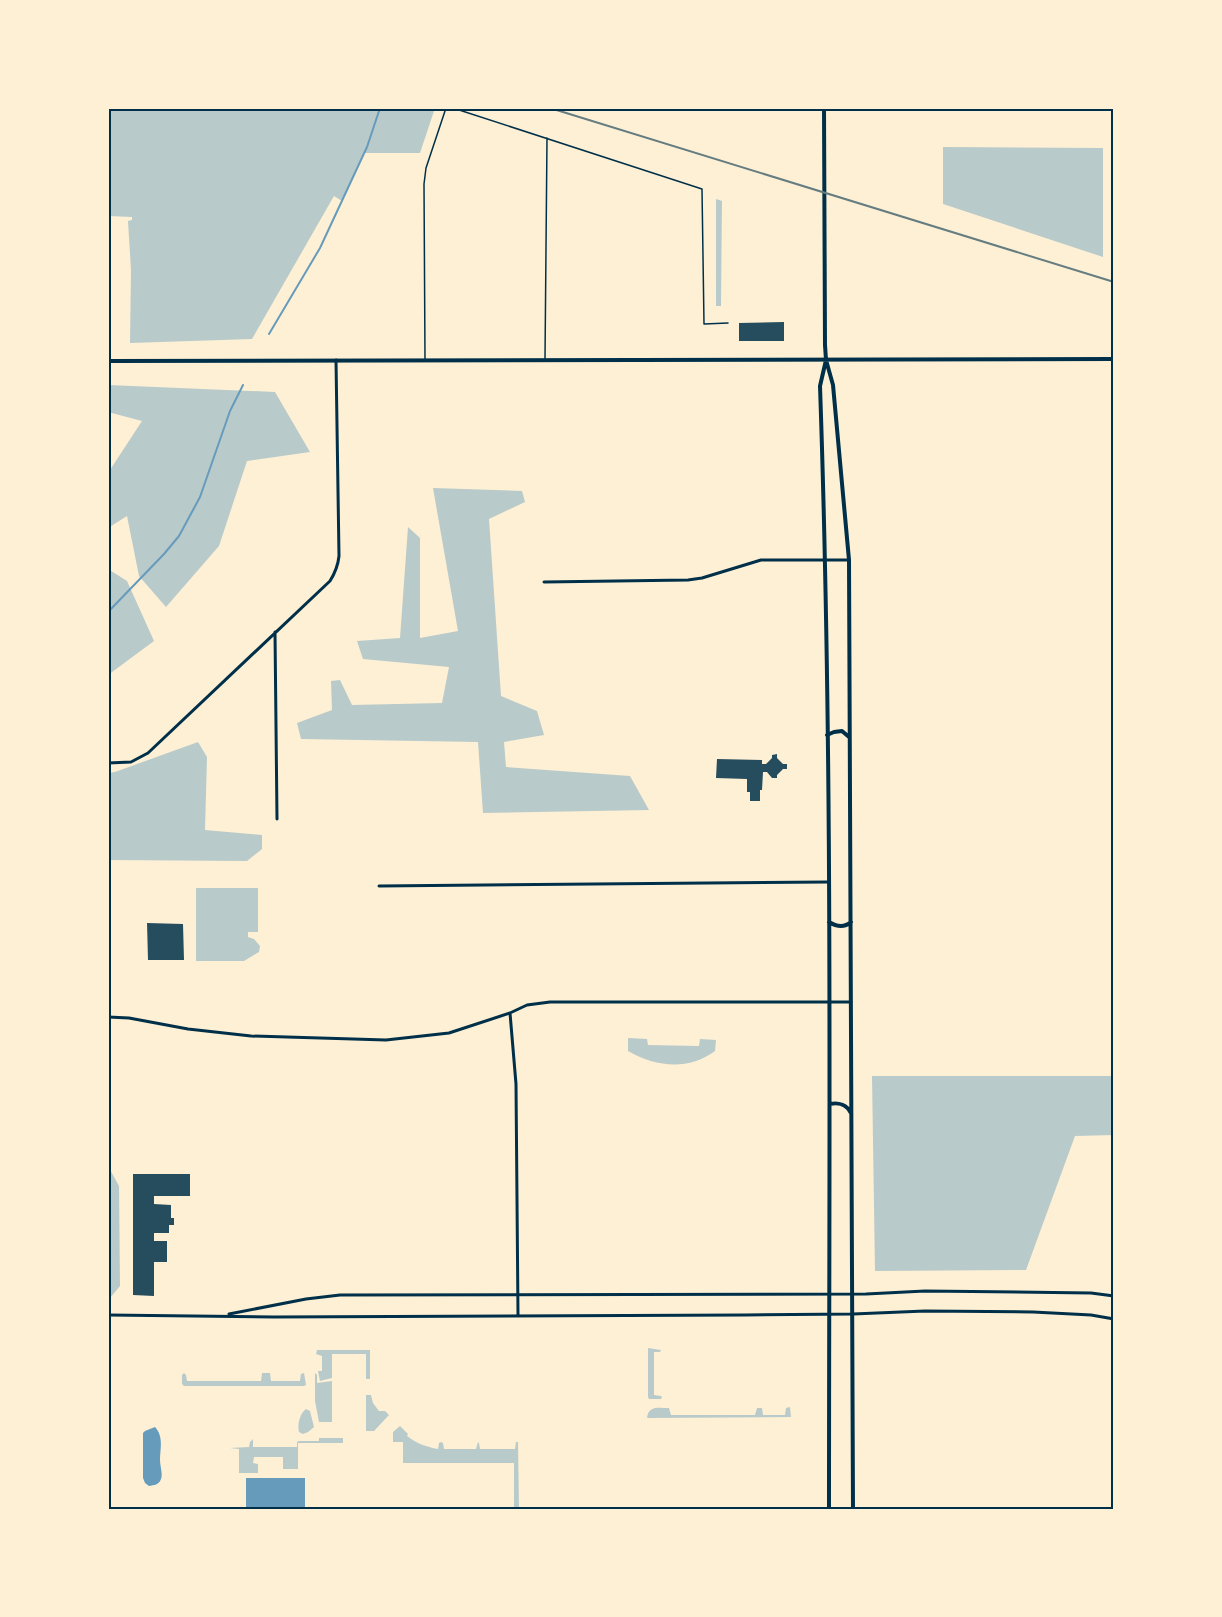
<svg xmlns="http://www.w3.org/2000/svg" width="1222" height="1617" font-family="Bitter,serif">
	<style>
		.green { fill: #b9caca }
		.water { fill: #669bbc }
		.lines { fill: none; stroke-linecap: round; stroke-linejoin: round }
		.stream { stroke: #669bbc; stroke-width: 2 }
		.building { fill: #264d5e }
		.service { stroke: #003049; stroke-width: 1.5 }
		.minor { stroke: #003049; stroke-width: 3 }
		.tertiary { stroke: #003049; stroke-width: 4 }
		.rail { stroke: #657d81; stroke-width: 2 }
		.neatline { fill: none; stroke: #003049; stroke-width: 2 }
	</style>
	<rect width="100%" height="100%" fill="#fdf0d5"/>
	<path class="green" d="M108,108h327l-15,45h-56l-22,48 -8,-5 -82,143 -122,4 1,-73 -3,-49 4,-1v-3l-24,-1z
		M943,147l160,1v109l-160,-53z
		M716,199l6,2 -1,105h-5z
		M108,385l167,7 35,60 -63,9 -28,85 -53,61 -27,-31 -12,-60 -19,12v-55l34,-52 -34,-9z
		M433,488l89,3 3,11 -36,17 12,177 36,15 7,24 -40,7 2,25 124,9 19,34 -166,3 -5,-71 -177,-3 -4,-16 35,-13 -1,-29 9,-1 12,25 90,-2 7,-36 -86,-8 -6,-18 43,-3 8,-111 12,11v100l38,-7z
		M108,569l19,12 27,60 -46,34z
		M198,742l9,15 -2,73 57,5v14l-15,12 -139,-1v-87l7,-1z
		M196,888h62v44h-10v5l6,2 6,7 -1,6 -15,9h-48z
		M628,1038l19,1 1,6 51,1 1,-7 16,1 -1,11c-27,20 -59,16 -87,0z
		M872,1076h242v59l-39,1 -49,134 -151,1z
		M108,1166l11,20 1,100 -10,12h-2z
		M648,1348l13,2 -1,2h-6v43l7,1 1,1 -1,2h-12l-1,-2z
		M317,1350h53v29h-4v-25h-34v24l-12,3 -2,-10h4v-15l-6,-2z
		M184,1373l2,2 1,6h74l1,-8h8l1,8h29l1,-7 3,-1 2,12 -2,1h-120l-2,-2v-9z
		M315,1373l2,2v8l15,-2v41h-13l-4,-21z
		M366,1395h5l2,8 6,8h6l4,4 -15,16h-8z
		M790,1407l1,10 -143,1 -1,-1c2,-12 13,-9 22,-9l2,7h84l2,-7h5l1,7h22l1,-7z
		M306,1409l4,2 4,16 -6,5 -5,2 -4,-2c-2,-7 1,-19 7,-23z
		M400,1426l8,8 -1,2c9,7 19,11 31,13l1,-6 2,-1 2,1 1,6h32l2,-7 1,1 1,6h35l1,-7h2l1,67h-5v-46h-111v-21h-10v-10z
		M319,1438h24v5h-45v26h-15v-12h-29l-1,6 5,1v9h-19v-24l-9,-1 19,-1 1,-5 3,-3v8h44v-5l2,-1h20z"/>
	<path class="water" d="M155,1427c9,10 5,21 5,33 0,6 3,14 1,19 -2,6 -7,6 -12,7l-4,-3 -2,-5v-45l2,-2z
		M246,1478h59v31h-59z"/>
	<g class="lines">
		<path class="stream" d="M269,334l51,-86 47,-101 13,-39
			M108,612l56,-58 15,-18 21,-39 30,-86 13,-26"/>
	</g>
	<path class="building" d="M784,322v19h-45v-18z
		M777,754v4l6,6h4v5h-4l-6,6v3h-5l-5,-6h-4l-1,18h-2v11h-10v-9h-3v-13l-31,-1 1,-19 45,1v4h4l6,-6v-3z
		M147,923l36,1 1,36h-36z
		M133,1174h57v22h-36v8l17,1v13h3v7h-5v8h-15v8h13v21h-13v34l-21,-1z"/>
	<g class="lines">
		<path class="service" d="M453,108l249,81 2,135 24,-1
			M425,359l-1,-175 2,-16 20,-60
			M545,359l2,-221"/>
		<path class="minor" d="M544,582l144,-2 14,-2 59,-18h88
			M275,632l2,187
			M108,763l23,-1 17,-9 182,-172c5,-8 8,-15 9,-25l-3,-196
			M379,886l449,-4
			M510,1013l6,71 2,231
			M108,1017l21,1 59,11 63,7 135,4 63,-7 61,-20 17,-8 23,-3h301
			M229,1314l77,-15 34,-4 526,-1 59,-3 166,2 23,3
			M108,1315l166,2 471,-2 108,-1 72,-3 108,1 58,3 23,4"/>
		<path class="tertiary" d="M824,108l1,237 1,15 7,25 16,175 4,949
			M826,360l-6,26c13,374 9,749 9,1123
			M108,361l1006,-2
			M827,735l7,-3 8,-1 7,6
			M829,922c8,5 15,6 22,0
			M830,1104c9,-2 17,1 21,9"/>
		<path class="rail" d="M550,108l564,174"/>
	</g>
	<rect width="1222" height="1617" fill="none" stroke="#fdf0d5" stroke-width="219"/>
	<rect x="110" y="110" width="1002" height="1398" class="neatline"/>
</svg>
